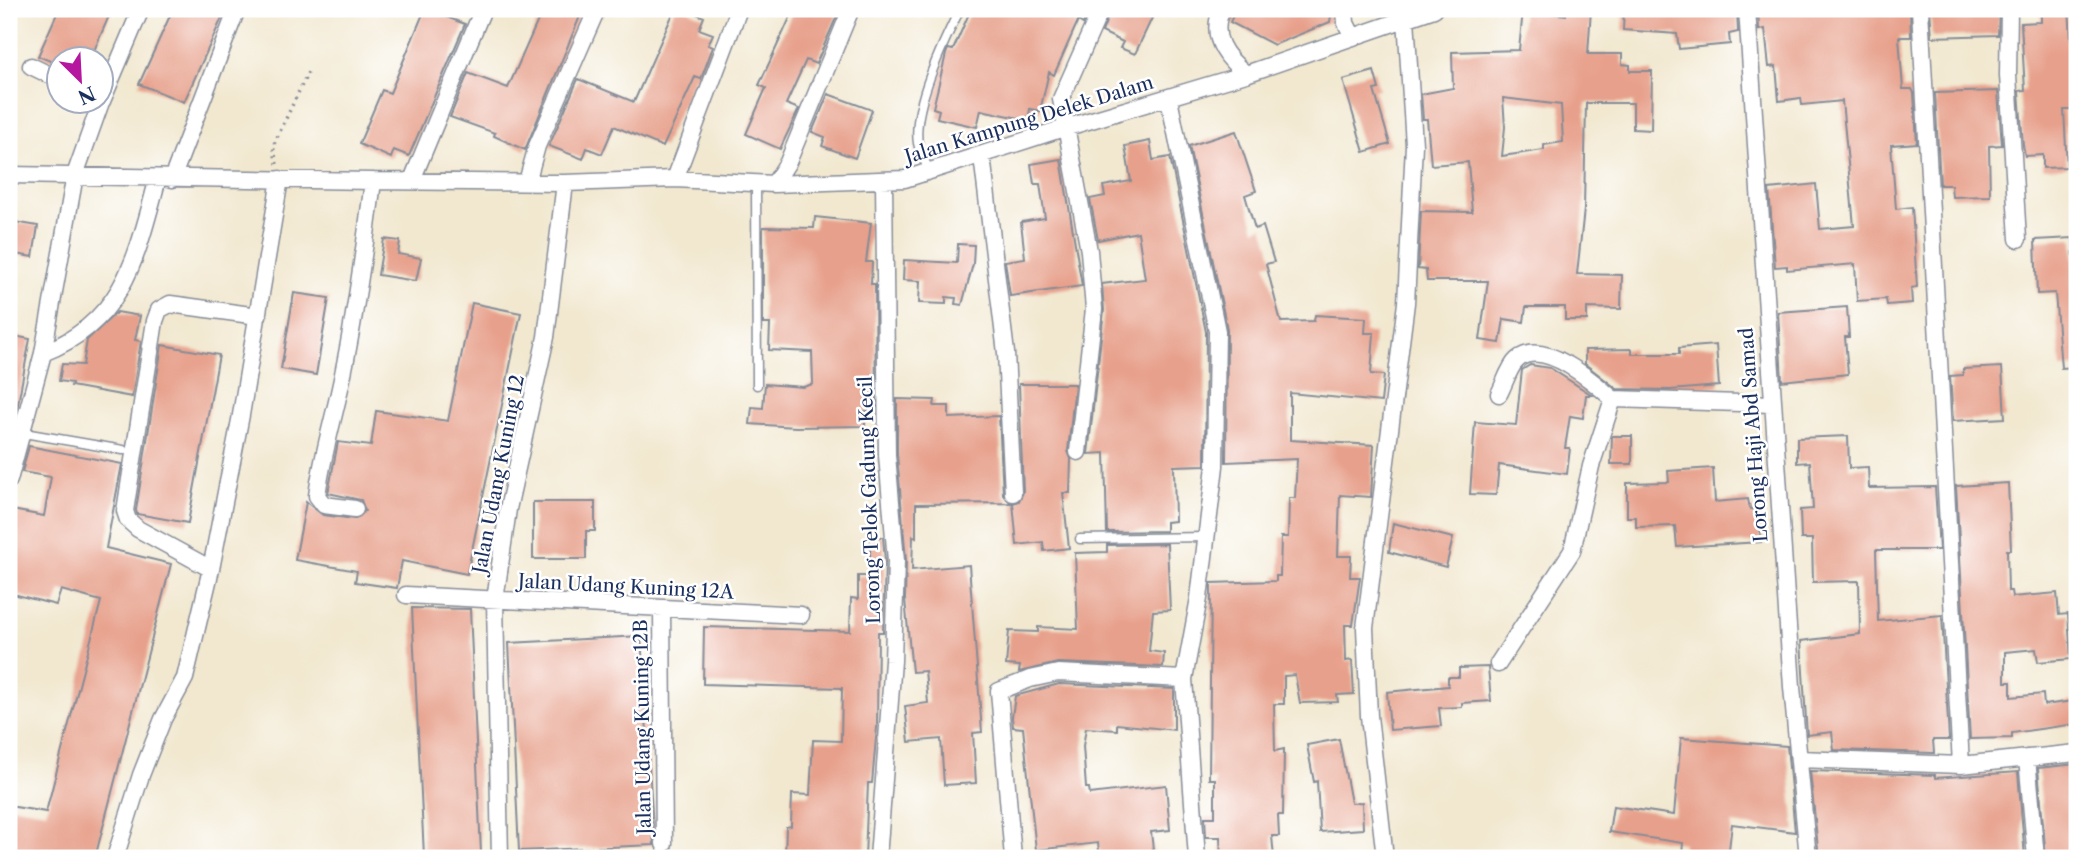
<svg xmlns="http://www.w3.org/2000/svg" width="2086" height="867" font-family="'Libre Caslon Text',serif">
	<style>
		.building { fill: #e7a08b; fill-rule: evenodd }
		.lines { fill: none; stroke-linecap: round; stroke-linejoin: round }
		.lane-casing { stroke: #868c97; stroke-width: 11 }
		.street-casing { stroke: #868c97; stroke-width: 19 }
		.path { stroke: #868c97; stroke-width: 3.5; stroke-dasharray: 2 5; stroke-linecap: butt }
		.lane { stroke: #fff; stroke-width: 8 }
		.street { stroke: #fff; stroke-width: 16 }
		.labels { text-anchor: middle; stroke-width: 5; stroke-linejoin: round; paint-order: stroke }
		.street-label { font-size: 19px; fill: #1b2f5e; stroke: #fff }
	</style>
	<rect width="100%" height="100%" fill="#fff"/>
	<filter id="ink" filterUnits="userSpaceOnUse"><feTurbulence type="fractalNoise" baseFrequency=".0143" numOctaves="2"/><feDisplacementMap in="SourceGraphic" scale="14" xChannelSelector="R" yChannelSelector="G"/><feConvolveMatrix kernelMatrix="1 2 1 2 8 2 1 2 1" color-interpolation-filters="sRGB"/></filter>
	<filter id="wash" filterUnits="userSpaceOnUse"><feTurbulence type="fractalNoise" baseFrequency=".00686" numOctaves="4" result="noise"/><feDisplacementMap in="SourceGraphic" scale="28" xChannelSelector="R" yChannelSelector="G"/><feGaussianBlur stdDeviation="1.57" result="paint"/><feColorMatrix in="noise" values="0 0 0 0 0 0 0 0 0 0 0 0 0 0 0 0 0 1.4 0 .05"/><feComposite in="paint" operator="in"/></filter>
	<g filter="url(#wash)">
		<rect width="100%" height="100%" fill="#f2e8d0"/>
		<g id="blocks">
			<path class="building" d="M59,9h53l-22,51h-30v5l-22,-9z
				M173,9h53l-42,93 -45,-18z
				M425,9l40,15 -56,132 -15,-6 -3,8 -32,-14 23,-54 8,3z
				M543,9h40l-58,141 -31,-14 1,-3 -45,-16 18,-44 40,15z
				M675,9h10l19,8 -5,12 14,5 -5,11 5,2 -12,32 -6,-2 -32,70 -49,-21 -12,28 -15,-6 -4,11 -34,-13 29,-67 56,23z
				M794,9h46l-24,55 -10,-4 -20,44 13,5 -19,40 -34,-15 20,-46 -7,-3z
				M971,9h119l-7,15 -5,-3 -24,54 -5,-3 -9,39 -10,-2 -2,11 -47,-10 -4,17 -40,-9 2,-8 -6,-2 13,-54 2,-5 5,1z
				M1111,9h21l20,9 -17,36 -15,-6 3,-6 -21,-10z
				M1236,9h96l-2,13 -56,23 -44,-23z
				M1566,9h25l-3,45h34v10l8,1v6h22l-1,59 -18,-1v-26h-47l-2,106 -7,65 45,1 -1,34 -34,-1v12h-22v-13h-39l-2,15 -20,-3 -4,24 -20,-3 8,-59h-61l-1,-11 -8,-1 3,-58 51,1 -4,-50 -37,3 -4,-46h-4l-2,-25 32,-6 -1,-36 67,-2 4,-40 43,5zM1503,98l58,7 2,37 -19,3v5l-42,6 3,-29z
				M1624,9h113l1,23 -9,2 1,10 -51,5 -2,-15 -54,-4z
				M1758,9h152l1,28h-12l4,52h9l2,4 3,50 -26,2 5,64 16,-2 5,80 -6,1 1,15 -25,2 -1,-6 -29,2 -2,-37 -68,6v-4l-12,1 -6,-78 47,-5 4,45 34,-3 -12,-125 -40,4 -1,-7 -22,3 -3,-35 -7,1 -4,-38 -6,1z
				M1930,9h69l-1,26 -66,2z
				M2041,9h28l2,30h6v55h-5v16h-8l3,57 -24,1v-13l-18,1 -2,-11 -4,-54 6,-1 -4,-67 20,-1z
				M1374,71l5,18 -5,1 16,54 -26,8 -21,-72z
				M1998,91l4,54 -13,1 1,50 -38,1 -1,-12h-11l-5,-92z
				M828,94l44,16 -17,48 -33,-12 3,-9 -13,-5z
				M1236,131l20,60 -11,4 10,34 8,-3 11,36 -8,2 15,58 33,-1 1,-6 51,3 -1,15h9l-3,41 13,1 -3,27 -91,-9v47l84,5 -3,52 -31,-2 -2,61h13l-1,21h10l-7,48h-8l1,36 6,-1 2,34 -17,1 1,7 -38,1 -5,-28 -11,1v28h-10l1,47 9,-2 -1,66h-5l1,21h-7l2,22h-53l-1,-21h-14l-1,-20h10v-38h-6l2,-196 65,-2v-5h4l1,-39h7l1,-39h6l2,-39 -71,3 1,-133 -38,-183z
				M1150,141l3,19 17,-3 36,175 -1,133 -31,1 1,55 -9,1v9l-59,1 -2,-79 -17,1 16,-144 -2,-26 43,-5 -7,-47 -40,8 -8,-41 15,-3 -2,-10 28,-5 -6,-35z
				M1061,159l21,127 -72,10 -5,-35 20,-3 -4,-36 24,-4 -5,-34h-6l-3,-20z
				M815,217l56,6 -5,39h6l-1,22h4l1,127h-11v15l-69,1 -46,-3 2,-17 11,1 2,-24 38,3 10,-3 -1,-32 -43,-2 1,-26h-7v-97l51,1z
				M9,221l29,5 -5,31 -24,-4z
				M2073,238l4,129 -16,1 -6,-75 -18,1 -2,-54z
				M384,239l16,2 -2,13 23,4 -5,23 -38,-6z
				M958,244l16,1 -1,19 -11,41 -7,-1 1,-6 -10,-1v7l-27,-1 1,-22 -17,-1 1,-20 53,3z
				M294,293l35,5 -13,77 -35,-6z
				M472,303l49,10 -54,261 -65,-13 -5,27 -42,-6 2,-11 -62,-11 11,-58 17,13 31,4 11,-8 -4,-11 -33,-7 10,-51 33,4 5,-35 72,10z
				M1847,307l2,30h-4l3,37 -66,7 -4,-69z
				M117,312l23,4 -5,24 6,1 -9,56 -61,-11 1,-3 -13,-2 3,-17 21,1 4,-25z
				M9,335l21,4 -13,70 -8,-1z
				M162,345l57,10 -31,168 -51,-9 -1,-4z
				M1716,345l3,41 -49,4 -53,-1 -32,-25v-14l47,-1v5h47v-6z
				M1530,365l20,3 42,27h-6l-3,23 -13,-2 -5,32h5l-3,26 -68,-9 -3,30 -26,-1 5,-72 41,3 6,-55z
				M2002,367l3,51 -52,3 -3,-45 13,-1v-6z
				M1019,384h56l-7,67 3,8 -1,34h-7l6,55 -25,3 -1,-9 -26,3 -4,-42 6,-2 4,-9z
				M897,399l38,1 -1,6h15v12l50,-2 4,78 8,9 -95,1v33l-3,-1 -1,34 57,-5 13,167 -9,1 3,50 -32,2 -3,-46 -32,3 -4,-36 23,-3 -3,-32 -13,1 -7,-73 1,-39 -9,-106z
				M1612,436h20v28h-21z
				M1848,436l1,32 19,-1 1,21 66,-1 4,63h-63l2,71 64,-6 7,125h-16l1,13 -100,-3 -2,-18 -25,3 -6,-94 59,-7 -1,-53 -46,1 -1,-43h-11l-1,-29 13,-1 -3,-47 -13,1v-25z
				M29,446l93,18 -16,84 65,16 -76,294h-86v-52l37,6 55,-211 -40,-11 -5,15 -47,-12v-64l3,-19 32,6 7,-39 -29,-5z
				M1713,468l2,34 33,-3 2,10h9l2,33 -84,5 -2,-21 -39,1v-10h-9v-34l42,-1 -1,-11z
				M2008,483l3,67h-4l1,41h3l1,6 45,-4 2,22 9,-1 3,45 -33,3 -2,-13 -31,3v30h6v15l32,-3 1,11 29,-4 3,23 -64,9v5l-42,1 -14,-253z
				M533,502h62v29h-9v28h-53z
				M1393,523l60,15 -7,29 -57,-15z
				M870,537h13l2,24 -2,71h-5l-1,95 -5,56h-4l-3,75h-80l1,-31 5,-1 1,-32 18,1 3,-55 28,1 1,-53 -139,-4 1,-57 146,4 1,-33 7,1v-23h12z
				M1167,544l3,66 -17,1 -4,40 15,2 -1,14 -105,-4 -39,9 1,-6 -14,-1 3,-34 29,1v-5l40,2 -3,-76 32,-1v-7z
				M412,608l58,1 11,244 -57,3z
				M641,636l13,209 -135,6 -10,-208z
				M1488,667l3,34 -29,2v4l-23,1 2,18 -51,4 -3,-38 61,-6v-9h11v-9z
				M1059,684l115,5v41l-57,-6v6l-31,-2 -3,18 3,42h3l1,6 76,-9 4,45 -19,2 3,26h-54l-2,-15 -62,7 -13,-122 -10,-1 -1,-10 3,-21z
				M1681,738l106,8 8,86 -63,-8 -4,34 -46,-4 1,-11 -74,-11 4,-26 61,9z
				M1339,739l12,64 11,-1 1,27 -43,3 -3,-51 -3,1 -7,-37z
				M2077,764v94h-31l-8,-90z
				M1810,771l125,4v3l83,-6 7,86h-206z"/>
		</g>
	</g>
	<g filter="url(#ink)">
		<use href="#blocks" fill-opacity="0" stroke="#868c97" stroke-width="2"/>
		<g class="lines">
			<g class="lane-casing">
				<path id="lane" d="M930,173c-4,-10 -10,-20 -12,-30 -6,-36 26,-102 42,-134
					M756,183l1,202
					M24,433l99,17
					M1080,539l126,-2
					M657,858l5,-4 2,-10"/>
			</g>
			<g class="street-casing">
				<path id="street" d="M1222,9c-13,27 3,48 24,65
					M1345,9l1,14 7,14
					M1747,9l45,678 16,171
					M1920,9l41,756
					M2009,9l-1,66 10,164
					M31,66l29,14
					M1169,99l48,232 -2,135 -16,132 -15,81 13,179
					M102,101l39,-92
					M982,156l24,197 7,140
					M9,175l364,6 192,2 110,-4 99,5 131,-5 153,-49 188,-56 188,-65
					M172,179l65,-170
					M675,179l64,-170
					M412,180l71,-171
					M527,182l10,-36 60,-137
					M774,184l14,-22 63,-153
					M43,353c82,-32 94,-98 115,-175
					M1499,394c5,-9 10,-27 18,-34 26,-23 78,23 96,39
					M1078,452l16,-143 -5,-58 -28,-152 40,-90
					M9,480l34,-127 32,-178 26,-73
					M355,509l-31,-4 -7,-9c5,-41 18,-81 26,-122 13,-64 22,-128 30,-193
					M211,569l-73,-40 -10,-9 -3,-9 30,-190 4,-11 11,-6 88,12
					M406,595l395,20
					M662,609l2,235
					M1498,664l74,-113 19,-85 22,-67 159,5
					M2027,758l9,100
					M1799,759l162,6 116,-12
					M115,858l26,-83 22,-56 22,-41 26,-109 30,-154 39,-236
					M500,858l-5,-258 13,-91 38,-172 19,-154
					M878,858l15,-197 3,-100 -9,-106 -3,-274
					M1013,858l-14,-167 31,-12 28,-6 126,6
					M1385,858l-16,-142 -4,-88 41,-325 8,-158 -8,-127"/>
			</g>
			<path class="path" d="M277,164l-4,-18 36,-76"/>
			<use href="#lane" class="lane"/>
			<use href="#street" class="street"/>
		</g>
	</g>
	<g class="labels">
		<g class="street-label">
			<text transform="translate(1029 119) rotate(-17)" y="7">Jalan Kampung Delek Dalam</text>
			<text transform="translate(1753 435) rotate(-94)" y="7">Lorong Haji Abd Samad</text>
			<text transform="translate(498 474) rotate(-79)" y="7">Jalan Udang Kuning 12</text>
			<text transform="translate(869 500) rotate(-92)" y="7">Lorong Telok Gadung Kecil</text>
			<text transform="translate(626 586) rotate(3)" y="7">Jalan Udang Kuning 12A</text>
			<text transform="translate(642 727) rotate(-91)" y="7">Jalan Udang Kuning 12B</text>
		</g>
	</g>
	<rect width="2086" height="867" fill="none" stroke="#fff" stroke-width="35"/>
	<g transform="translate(80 80) rotate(156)"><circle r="33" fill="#ffffff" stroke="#a4acbf" stroke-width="2"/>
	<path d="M0-5L12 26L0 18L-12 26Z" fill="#b5179e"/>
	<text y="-10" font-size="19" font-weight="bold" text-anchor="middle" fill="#1b2f5e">N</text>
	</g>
</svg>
